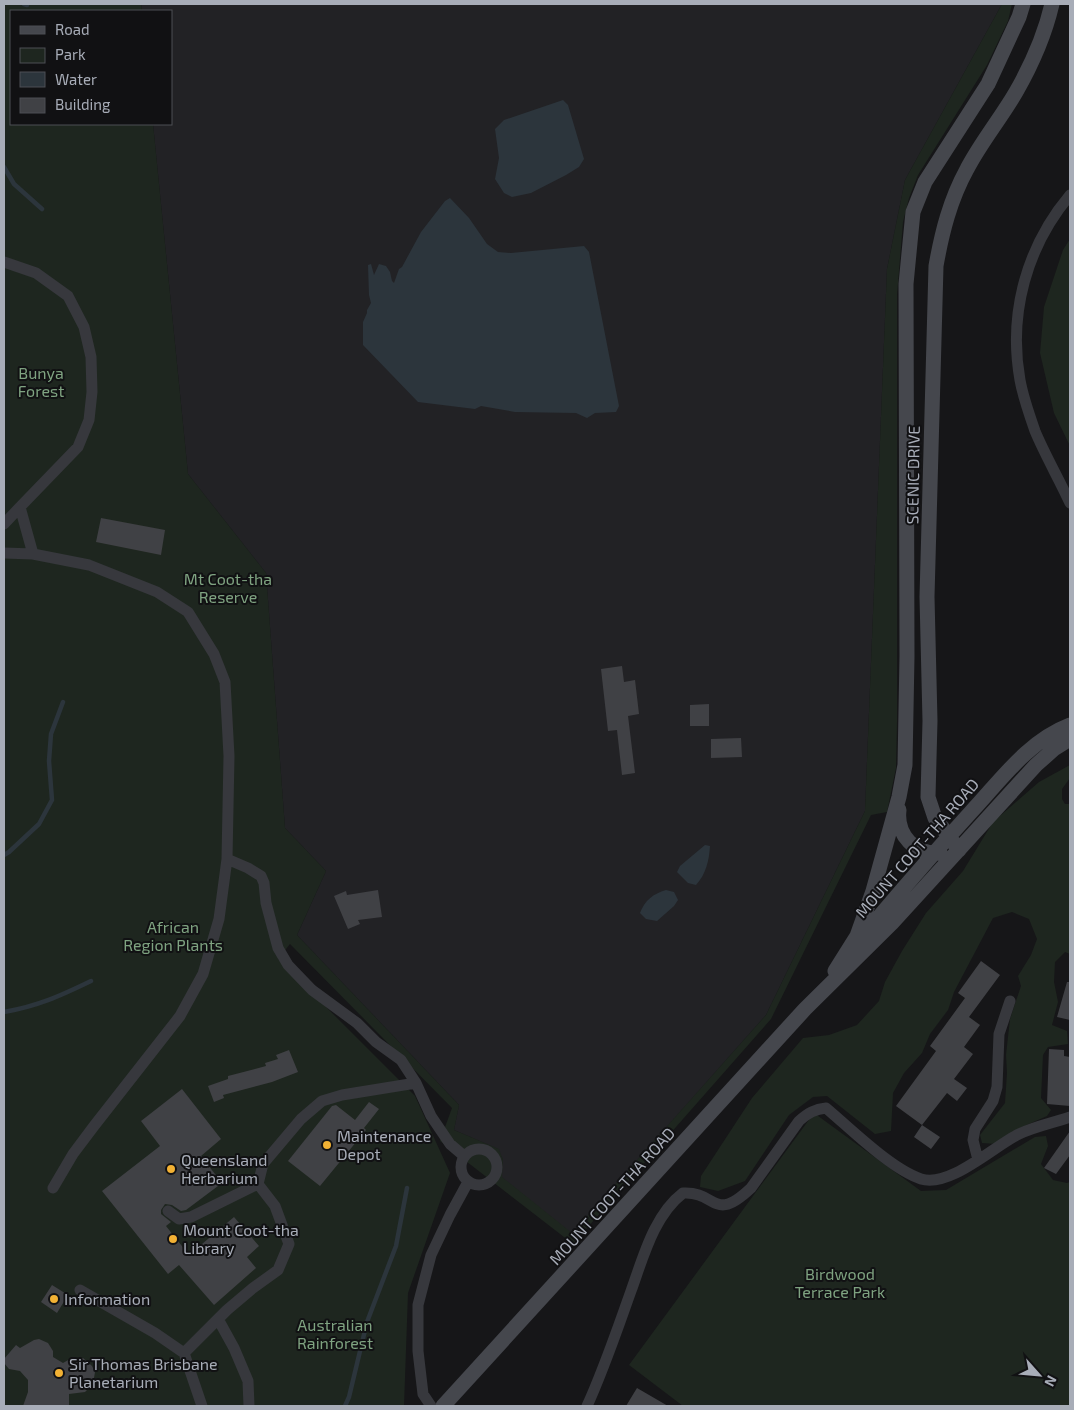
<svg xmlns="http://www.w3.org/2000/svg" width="1074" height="1410" font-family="'Exo 2',sans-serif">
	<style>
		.built { fill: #222225 }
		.green { fill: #1e261f }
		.water { fill: #2c353c }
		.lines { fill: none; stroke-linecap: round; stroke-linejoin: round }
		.stream { stroke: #2c353c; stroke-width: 4.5 }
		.building { fill: #404145 }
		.minor { stroke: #37383d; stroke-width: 11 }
		.secondary { stroke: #45474d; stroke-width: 15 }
		.poi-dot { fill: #f2b134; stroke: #111113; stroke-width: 2 }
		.labels { text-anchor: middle; stroke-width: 4; stroke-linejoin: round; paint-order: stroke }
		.park-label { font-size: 16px; fill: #7fa381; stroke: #111113 }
		.street-label { font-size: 16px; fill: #a8adb8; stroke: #111113 }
		.poi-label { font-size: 16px; fill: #a8adb8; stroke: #111113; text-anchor: start }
	</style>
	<rect width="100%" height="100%" fill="#161618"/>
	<path class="built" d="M141,4h861l-97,176 -18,89 -22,542 -99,204 -194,219 -71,-57 2,-17 -5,-11 -44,-19 5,-25 -162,-170 29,-64 -41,-43 -19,-255 -78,-99 -35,-350h18v-113h-29z"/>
	<path class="green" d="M4,4h137l1,7h-131v113h142l35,350 78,99 19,255 41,43 -29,64 162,170 -5,25 45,19 4,11 -1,17 70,56 194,-218 99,-204 22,-542 18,-89 97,-176h10l-4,17 -21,44 -69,110 -9,23 -6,24 -6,73v427l-1,46 -9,44 -16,3 -100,204 -198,225 -133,-103 12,-33 -162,-164 -12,15 137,137 35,77 -42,120 -4,113h-400z
		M1070,239v207l-16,-33 -14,-60 4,-46 19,-57z
		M1070,765v13l-8,11v10l3,5h5v150l-5,-2 -10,10 -1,20 4,20 -6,23 15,6 1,13 -20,3 -5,8 -2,43 10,12 -4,6 -25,11 -26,17 -14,-1 -2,-8 25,-32 2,-30 -1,-18 4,-36 11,-33 -3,-10 13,-21 6,-16 -8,-20 -17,-7 -19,6 -39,74 -6,18 -18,24 -8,19 -18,20 -11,20 -2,38 -16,3 -48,-38 -14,1 -24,18 -44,66 -27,10 -18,-4 1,-11 51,-78 51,-60 26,-3 28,-10 22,-24 6,-19 17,-31 24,-38 37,-42 30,-49 46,-40z
		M814,1113l107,78 25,-1 89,-53 11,-1 2,10 -7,18 12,16 14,3 3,-1v224h-387l-54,-41z"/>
	<path class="water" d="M563,100l5,5 16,54 -5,8 -13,8 -35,18 -19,4 -8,-4 -9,-14 4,-21 -4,-29 9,-9z
		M450,198l19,20 18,26 11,8 13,1 73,-7 5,6 30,154 -3,6 -21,1 -8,5 -11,-5 -61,-1 -34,-6 -6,3 -57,-7 -55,-57v-23l4,-9v-3l4,-7 -2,-8 -1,-30 3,-1 3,11 5,-11 7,2 4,6 2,9 2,2 5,-14 3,-2 19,-35 24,-31z
		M705,845l5,1c-1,15 -4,28 -14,39l-8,-2 -11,-11 3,-6z
		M666,890l8,2 4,8 -4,6 -17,15 -11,-2 -6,-6c5,-13 13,-19 26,-23z"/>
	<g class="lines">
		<path class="stream" d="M24,4l3,1
			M4,167l10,17 28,25
			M4,855l5,-3 30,-28 13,-24 -3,-39 2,-27 12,-32
			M4,1012c34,-6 56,-16 87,-31
			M345,1406l4,-9 18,-75 29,-76 11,-58"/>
	</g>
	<path class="building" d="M101,518l64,12 -4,25 -65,-13z
		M622,666l2,16 11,-2 4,34 -11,2 7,57 -13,2 -5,-45 -9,1 -7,-62z
		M709,704v22h-19v-21z
		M741,738l1,19 -31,1v-19z
		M378,890l4,27 -24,3 2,4 -12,5 -14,-33 12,-5 1,4z
		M981,961l19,14 -31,42 11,8 -16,22 9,7 -19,25 13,9 -10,13 -10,-8 -25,32 -26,-19 40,-55 -6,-5 35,-48 -7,-5z
		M1067,982h3v38l-13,-3z
		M1049,1049l15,1v6l6,1v49l-23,-2z
		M289,1050l9,22 -26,10 -49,13 1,3 -10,4 -6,-16 20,-7v-3l38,-10 -1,-3 13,-4 -2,-4z
		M182,1089l39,50 -20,17 21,27 -36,27 -5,1 -9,-6 -7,-1 -4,6v4l10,8 -5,4 23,29 45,-38 25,29 -12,11 9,11 -42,37 -35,-40 -11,9 -66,-83 58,-45 -19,-25z
		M369,1102l10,7 -15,19 2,2 -46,56 -32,-25 44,-55 4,-1 19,15z
		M922,1125l18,12 -9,12 -17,-12z
		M1070,1131v24l-14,19 -12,-6z
		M52,1285l16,10 -11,18 -16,-11z
		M39,1339l9,4 5,8v6l10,6 7,-4 6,-1h7l9,8 3,6 -2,12 -8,8 -16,2v12h-46l5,-14v-12l-8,-9 -11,-2 -5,-6v-4l12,-14 4,3 14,-8z
		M637,1388l31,18h-42z"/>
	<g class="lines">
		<path class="minor" d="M1070,195c-43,51 -62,118 -50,185 3,17 9,34 15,51 10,24 24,48 35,72
			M4,262l32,11 32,23 16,31 7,30 1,35 -3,28 -11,27 -58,60
			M4,524l16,-17 13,47
			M4,553l29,1 56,11 68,27 31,20 26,42 11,28 4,74 -2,103 -8,60 -16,55 -23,42 -86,110 -21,28 -20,34
			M227,859l21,9 13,8 3,7 2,20 12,45 10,17 24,25 45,33 19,19 25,18 15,23 15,33 19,28 14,12
			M461 1167a18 18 0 1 1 36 0a18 18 0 1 1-36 0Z
			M978,1160l-5,-20 2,-11 18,-28 4,-14 2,-53 11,-33
			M168,1211l11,8 12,-2 67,-33
			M80,1290l75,43 29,20 18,53
			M218,1319l16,29 14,33 1,25
			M184,1353l43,-43 26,-22 25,-18 11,-26 -14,-38 -17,-22 5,-20 38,-45 21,-18 20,-6 74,-12
			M431,1406l-8,-12 -5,-43v-46l13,-50 19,-40 18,-33
			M587,1406c17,-37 30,-76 44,-115 12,-33 23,-76 52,-98 34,-2 30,31 68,-5l48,-67c9,-8 16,-12 27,-13 25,21 65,61 95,71 29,9 73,-33 98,-45 17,-8 34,-11 51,-17"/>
		<path class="secondary" d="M899,810c-3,25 16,45 41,43
			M959,850l-24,-32 -7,-21 2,-76 -3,-124 9,-331c6,-34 14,-66 31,-97 14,-27 34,-51 49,-77 16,-28 29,-58 36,-88
			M859,941c36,-44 74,-87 112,-129 30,-32 57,-71 99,-87
			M835,971l22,-35 16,-45 26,-94 6,-32 2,-109 -1,-372 7,-72 12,-30 63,-98 31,-67 4,-13
			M443,1406l362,-397 87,-86 144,-158 18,-16 16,-10"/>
	</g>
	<g class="poi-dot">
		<circle cx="327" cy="1145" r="5"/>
		<circle cx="171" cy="1169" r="5"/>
		<circle cx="173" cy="1239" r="5"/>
		<circle cx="54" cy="1299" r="5"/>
		<circle cx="59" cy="1373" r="5"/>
	</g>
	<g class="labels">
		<g class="park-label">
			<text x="41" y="379">Bunya<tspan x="41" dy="18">Forest</tspan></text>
			<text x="228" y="585">Mt Coot-tha<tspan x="228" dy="18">Reserve</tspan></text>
			<text x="173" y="933">African<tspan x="173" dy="18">Region Plants</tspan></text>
			<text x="840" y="1280">Birdwood<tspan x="840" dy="18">Terrace Park</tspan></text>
			<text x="335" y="1331">Australian<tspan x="335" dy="18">Rainforest</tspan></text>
		</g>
		<g class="street-label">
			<text transform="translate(913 475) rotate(-89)" y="6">SCENIC DRIVE</text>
			<text transform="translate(917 848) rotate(-49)" y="6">MOUNT COOT-THA ROAD</text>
			<text transform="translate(612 1196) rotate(-48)" y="6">MOUNT COOT-THA ROAD</text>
		</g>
		<g class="poi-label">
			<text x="337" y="1142">Maintenance<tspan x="337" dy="18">Depot</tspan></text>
			<text x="181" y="1166">Queensland<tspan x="181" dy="18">Herbarium</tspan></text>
			<text x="183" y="1236">Mount Coot-tha<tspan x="183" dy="18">Library</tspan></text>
			<text x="64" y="1305">Information</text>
			<text x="69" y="1370">Sir Thomas Brisbane<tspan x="69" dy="18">Planetarium</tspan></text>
		</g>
	</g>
	<rect width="1074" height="1410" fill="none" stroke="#a8adb8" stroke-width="10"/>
	<rect x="10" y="10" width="162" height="115" fill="#111113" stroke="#4d4f55"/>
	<rect x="20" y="26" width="25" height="8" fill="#45474d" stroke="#4d4f55"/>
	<text x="55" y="35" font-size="15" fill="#a8adb8">Road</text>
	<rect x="20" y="48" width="25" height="15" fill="#1e261f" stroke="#4d4f55"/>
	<text x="55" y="60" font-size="15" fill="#a8adb8">Park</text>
	<rect x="20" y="72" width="25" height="15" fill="#2c353c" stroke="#4d4f55"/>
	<text x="55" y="85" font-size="15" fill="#a8adb8">Water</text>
	<rect x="20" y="98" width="25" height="15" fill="#404145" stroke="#4d4f55"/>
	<text x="55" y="110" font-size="15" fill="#a8adb8">Building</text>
	<g transform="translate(1039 1375) rotate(117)" stroke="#111113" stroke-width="4" paint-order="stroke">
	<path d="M0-4L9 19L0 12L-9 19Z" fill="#a8adb8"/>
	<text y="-8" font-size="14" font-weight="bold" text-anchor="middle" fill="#a8adb8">N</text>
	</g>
</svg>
